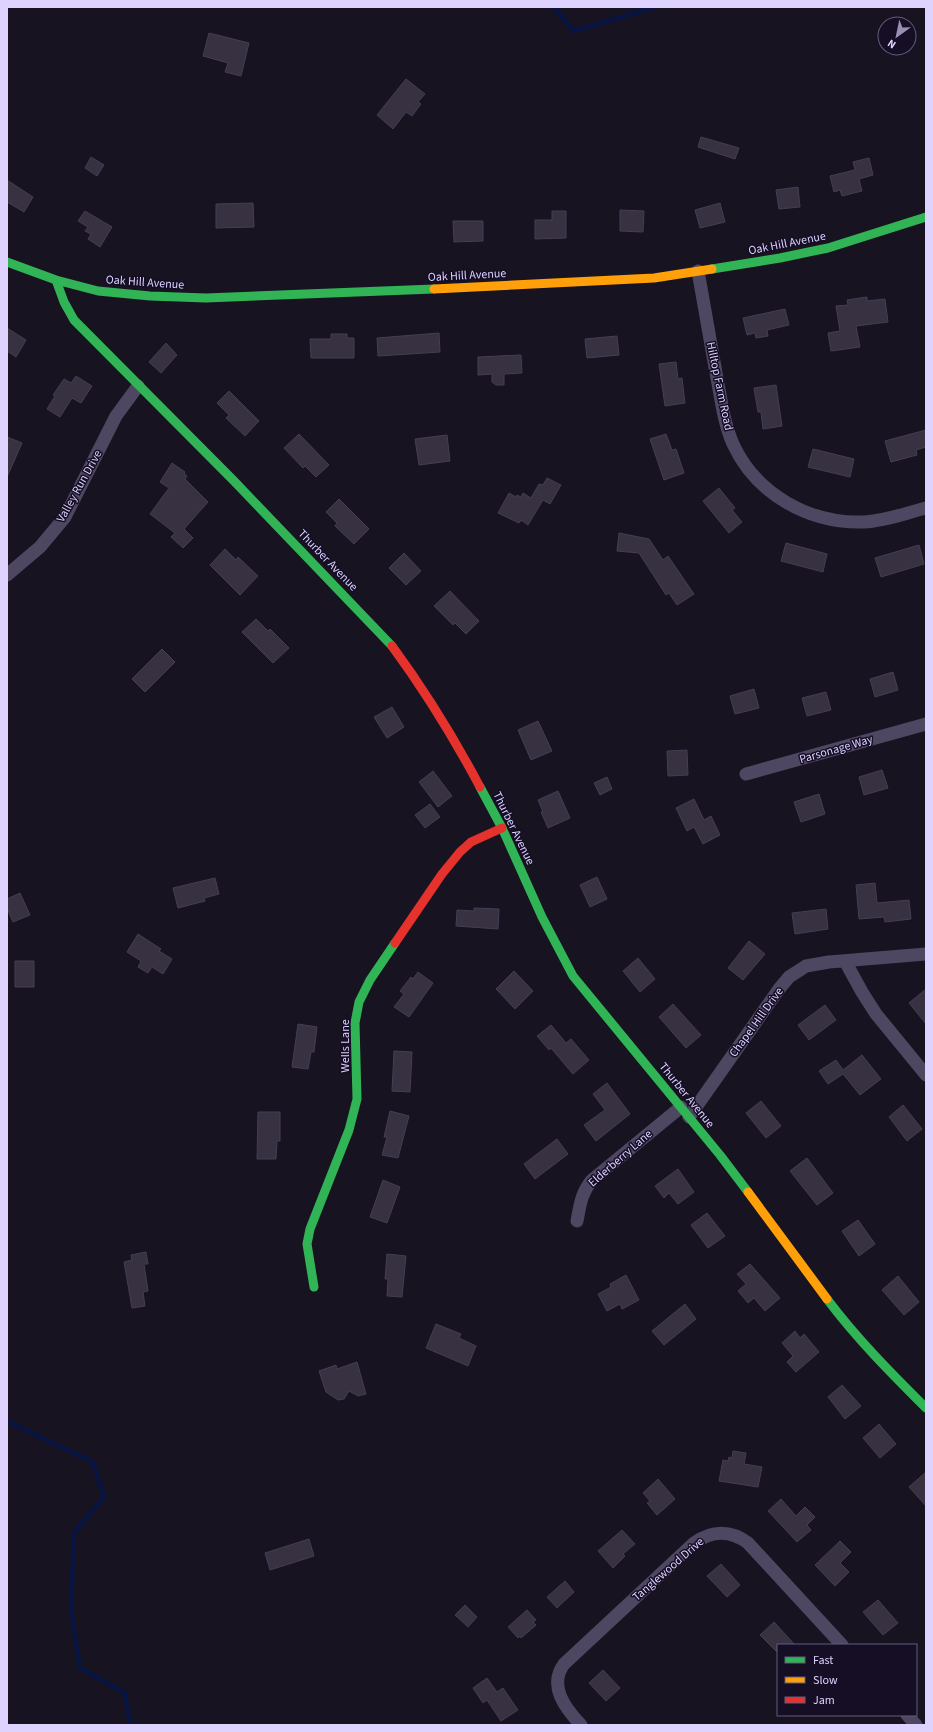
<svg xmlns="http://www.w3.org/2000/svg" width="933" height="1732" font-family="'Source Sans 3',sans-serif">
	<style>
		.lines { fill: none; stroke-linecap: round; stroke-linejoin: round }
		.stream { stroke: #081441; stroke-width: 4.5 }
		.building { fill: #373142; stroke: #453e54 }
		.street { stroke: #4d4761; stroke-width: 13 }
		.fast { stroke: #30b455; stroke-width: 9 }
		.slow { stroke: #ff9f0a; stroke-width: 9 }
		.jam { stroke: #e5322d; stroke-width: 9 }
		.labels { text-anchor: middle; stroke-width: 3; stroke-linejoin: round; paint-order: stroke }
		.street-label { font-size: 12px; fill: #ded2ff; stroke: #150e25 }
	</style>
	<rect width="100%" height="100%" fill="#171320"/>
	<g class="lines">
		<path class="stream" d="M553,7l21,24 81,-24
			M7,1421l86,41 11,35 -30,36 -3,76 9,59 45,25 5,32"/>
	</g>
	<path class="building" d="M209,33l40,10 -8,33 -16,-4 3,-9 -25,-7z
		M406,79l19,15 -7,8 3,2 -9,12 -6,-4 -13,17 -16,-14z
		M701,137l38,11 -4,11 -37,-12z
		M91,157l13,8 -7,11 -12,-8z
		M869,158l4,17 -14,4 3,12 -20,5 -2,-6 -6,2 -4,-16 25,-6 -2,-8z
		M7,180l26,17 -9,15 -17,-10z
		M798,187l2,20 -21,2 -3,-19z
		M253,203l1,24 -38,1v-24z
		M720,203l5,19 -25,6 -5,-18z
		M620,210l24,1 -1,21 -23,-1z
		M85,211l27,16 -12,20 -12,-8 3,-5 -6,-3 3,-4 -10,-6z
		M552,211h14v27l-31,1v-19h17z
		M453,221h30v20l-29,1z
		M867,297v4l18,-2 3,23 -32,4 4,21 -29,4 -3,-18 12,-2 -4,-25 12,-1 -1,-5z
		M785,309l4,16 -22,5 1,6 -12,2 -1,-5 -8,2 -4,-17z
		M7,328l19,12 -10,17 -9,-6z
		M439,333l1,19 -62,4 -1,-18z
		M331,334h16v4h7v20h-43l-1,-19h21z
		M617,336l2,19 -32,3 -2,-19z
		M166,343l11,12 -16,18 -12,-11z
		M521,355l1,18 -18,1v11h-8l-4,-3v-8l-14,1v-18z
		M676,362l2,17 4,-1 3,25 -20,3 -6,-42z
		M76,376l16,10 -11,17 -9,-5 -12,19 -13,-8 8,-13 -2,-1 11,-16 7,4z
		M776,385l6,41 -19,3 -2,-17h-3l-4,-24z
		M229,391l30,30 -14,15 -19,-18 3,-3 -12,-12z
		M926,430v17l-10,3 1,5 -26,7 -6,-21z
		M299,434l30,31 -13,12 -11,-11 -2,2 -19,-20z
		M666,434l6,16 4,-1 8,24 -20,7 -14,-41z
		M447,435l3,26 -31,4 -4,-26z
		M7,437l15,6 -15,34z
		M813,449l41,10 -4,18 -42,-10z
		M172,463l13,9 -1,2 3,2 -2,3 23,23 -24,27 9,9 -10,10 -12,-11 4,-4 -25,-19 19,-26 -9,-6z
		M547,478l14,7 -11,19 -7,-4 -15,25 -7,-5 -2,3 -21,-10 11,-20 7,4 1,-2 4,2 2,-4 8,5 8,-14 4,1z
		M719,488l16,20 -3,2 10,12 -13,11 -26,-32z
		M339,499l30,30 -15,15 -19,-18 2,-3 -11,-11z
		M619,533l30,6 14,21 5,-4 26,38 -17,11 -8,-12 -3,2 -27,-42 -22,-2z
		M786,543l41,11 -4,18 -42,-11z
		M919,545l5,19 -43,13 -6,-19z
		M225,549l11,11 2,-3 20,19 -18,19 -30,-30z
		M404,553l17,18 -15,14 -17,-17z
		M450,591l29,30 -13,13 -11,-11 -2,2 -19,-19z
		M256,619l12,12 2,-2 19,19 -16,15 -31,-31z
		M162,649l13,13 -30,30 -13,-13z
		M893,672l5,18 -23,7 -5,-18z
		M754,689l5,19 -24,6 -5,-18z
		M826,692l5,18 -24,6 -5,-18z
		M392,707l12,20 -17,11 -13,-21z
		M538,721l14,30 -21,9 -13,-30z
		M687,750l1,25 -20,1 -1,-25z
		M882,770l6,18 -24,7 -5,-18z
		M433,771l19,25 -14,11 -19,-25z
		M607,777l5,12 -12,6 -6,-12z
		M558,791l12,27 -22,10 -7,-16h2l-5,-12z
		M819,794l6,20 -24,8 -7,-20z
		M694,799l10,21 7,-4 9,19 -17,9 -9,-17 -7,4 -11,-23z
		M430,804l10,13 -15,11 -10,-13z
		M597,877l10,22 -17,8 -10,-22z
		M215,878l4,16 -15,4 1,3 -27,7 -5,-20z
		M875,883l2,20 32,-3 2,19 -26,3 -1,-5 -25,2 -3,-34z
		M20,893l10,22 -17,7 -6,-14v-9z
		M474,908l25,1 -1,20 -42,-3 1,-16 17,1z
		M826,909l2,20 -33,5 -3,-21z
		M138,934l23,15 -2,2 13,8 -9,15 -11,-7 -4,6 -10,-6 3,-6 -14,-9z
		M749,941l16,13 -22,26 -15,-12z
		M638,958l17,21 -15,13 -17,-21z
		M15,961h19v26h-19z
		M514,971l19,20 -18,18 -19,-20z
		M418,972l15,11 -24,34 -15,-10 10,-13 -4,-3 11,-14 2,2z
		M926,989v35l-17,-21z
		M673,1004l28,31 -15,13 -27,-31z
		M825,1005l11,15 -27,20 -11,-15z
		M298,1024l19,3 -3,25h-3l-3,17 -16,-2z
		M551,1025l15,18 5,-4 18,21 -16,14 -22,-26 -2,2 -12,-14z
		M394,1051l18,1 -2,40 -18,-1z
		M862,1055l19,24 -21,16 -17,-21 -15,10 -9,-13 17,-11 7,10z
		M607,1083l23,31 -34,27 -12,-16 21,-15 -12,-16z
		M761,1101l20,25 -15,12 -20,-25z
		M903,1105l19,24 -15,12 -18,-24z
		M390,1111l19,5 -11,42 -16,-3 5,-18h-3z
		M258,1112h22v29h-3l-1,18h-19z
		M557,1139l11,15 -33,25 -11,-15z
		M807,1158l26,35 -16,12 -27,-34z
		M678,1169l16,23 -16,12 -9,-11 -5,5 -9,-12z
		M383,1180l17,7 -13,36 -17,-6z
		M707,1213l18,23 -17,12 -17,-23z
		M858,1220l17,24 -16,12 -17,-25z
		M146,1252l2,12h-4l4,27 -5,1 2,14 -13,2 -8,-46 8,-2 -1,-5z
		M387,1254l19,2 -4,41 -15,-1 1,-17h-3z
		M750,1264l30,34 -15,13 -11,-13 -6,5 -10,-12 8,-7 -9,-10z
		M626,1275l13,25 -17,9 -2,-5 -13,7 -9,-17 13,-7 -1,-3z
		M898,1276l21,26 -15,13 -22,-25z
		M685,1304l11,15 -32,26 -12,-14z
		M436,1324l25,10 -2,4 17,8 -8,20 -42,-18z
		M795,1331l5,7 4,-4 15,18 -23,20 -9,-10 6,-6 -11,-13z
		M357,1362l9,32 -8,2 -9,-5 -5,8 -6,1 -12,-8 -7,-21 17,-6 1,4z
		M842,1385l19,21 -16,13 -17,-22z
		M879,1424l17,20 -16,14 -17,-20z
		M733,1451l13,2 -2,11 18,3 -4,20 -39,-6 4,-21 5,1 1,-4 3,1z
		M926,1472v34l-17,-19z
		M658,1479l17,20 -18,16 -10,-12 3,-2 -7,-8z
		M781,1499l15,17 9,-9 10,10 -8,8 4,5 -14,12 -29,-31z
		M622,1530l13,14 -12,10 2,2 -12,12 -15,-17z
		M309,1539l5,17 -44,14 -5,-17z
		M840,1541l11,11 -11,11 9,9 -14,14 -20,-21z
		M721,1564l19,21 -13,12 -20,-21z
		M565,1581l9,11 -17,16 -10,-11z
		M878,1600l20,23 -15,12 -20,-23z
		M465,1605l12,12 -9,10 -13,-12z
		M527,1610l9,10 -3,2 3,3 -15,13 -1,-2 -2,2 -10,-11z
		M774,1622l21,23h-17v8l-18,-18z
		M603,1670l17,18 -14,13 -17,-18z
		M487,1678l10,14 6,-4 15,22 -17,11 -14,-21 -4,3 -10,-15z"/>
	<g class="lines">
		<path class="street" d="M698,271c6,34 12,68 18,102 5,24 7,48 17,71 23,50 76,80 131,78 21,-1 42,-9 62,-14
			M7,575l33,-28 25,-30 51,-101 22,-30
			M746,774l180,-50
			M845,961l17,31 14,22 50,61
			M689,1117l90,-128 10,-12 17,-11 23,-4 97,-8
			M577,1221c3,-15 4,-28 15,-41l89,-73
			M907,1715l9,10
			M581,1725c-16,-17 -33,-39 -17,-61l130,-121c18,-13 37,-13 54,0l94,102"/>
		<path class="fast" d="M7,262l49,18 42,11 52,5 56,2 228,-9
			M712,269l68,-11 48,-10 98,-31
			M56,280l8,22 10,18 160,161 158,165
			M480,787l22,41 40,89 31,59 147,179 28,37
			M314,1287l-7,-43 3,-15 39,-99 8,-31 -2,-76 4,-21 11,-22 25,-37
			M827,1299c30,40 64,74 99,109"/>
		<path class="slow" d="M434,289l220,-11 58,-9
			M748,1192l79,107"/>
		<path class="jam" d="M392,646c33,45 62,92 88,141
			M395,943l47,-69 18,-22 11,-10 31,-14"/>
	</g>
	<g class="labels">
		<g class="street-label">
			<text transform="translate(787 243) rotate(-11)" y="4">Oak Hill Avenue</text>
			<text transform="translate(467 275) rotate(-3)" y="4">Oak Hill Avenue</text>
			<text transform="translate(145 282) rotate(4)" y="4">Oak Hill Avenue</text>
			<text transform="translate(720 386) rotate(78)" y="4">Hilltop Farm Road</text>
			<text transform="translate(79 486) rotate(-61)" y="4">Valley Run Drive</text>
			<text transform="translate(328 560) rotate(46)" y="4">Thurber Avenue</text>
			<text transform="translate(836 749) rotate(-16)" y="4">Parsonage Way</text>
			<text transform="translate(514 828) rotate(64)" y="4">Thurber Avenue</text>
			<text transform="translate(756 1022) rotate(-54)" y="4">Chapel Hill Drive</text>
			<text transform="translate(345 1046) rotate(-90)" y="4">Wells Lane</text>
			<text transform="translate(687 1095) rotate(51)" y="4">Thurber Avenue</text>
			<text transform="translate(620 1158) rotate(-41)" y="4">Elderberry Lane</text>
			<text transform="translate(668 1569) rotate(-41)" y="4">Tanglewood Drive</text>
		</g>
	</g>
	<rect width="933" height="1732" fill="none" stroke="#ded2ff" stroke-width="16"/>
	<rect x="777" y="1644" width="140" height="72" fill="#150e25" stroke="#655c7c"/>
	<rect x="785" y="1657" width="20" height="6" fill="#30b455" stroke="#655c7c"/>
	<text x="813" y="1664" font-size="12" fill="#ded2ff">Fast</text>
	<rect x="785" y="1677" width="20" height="6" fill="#ff9f0a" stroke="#655c7c"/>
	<text x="813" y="1684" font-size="12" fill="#ded2ff">Slow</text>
	<rect x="785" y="1697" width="20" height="6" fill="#e5322d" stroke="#655c7c"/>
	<text x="813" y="1704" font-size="12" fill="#ded2ff">Jam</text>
	<g transform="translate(897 36) rotate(213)"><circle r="19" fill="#150e25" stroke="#655c7c"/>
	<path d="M0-3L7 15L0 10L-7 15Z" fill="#988fb1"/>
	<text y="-6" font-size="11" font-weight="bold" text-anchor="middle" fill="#ded2ff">N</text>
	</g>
</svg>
